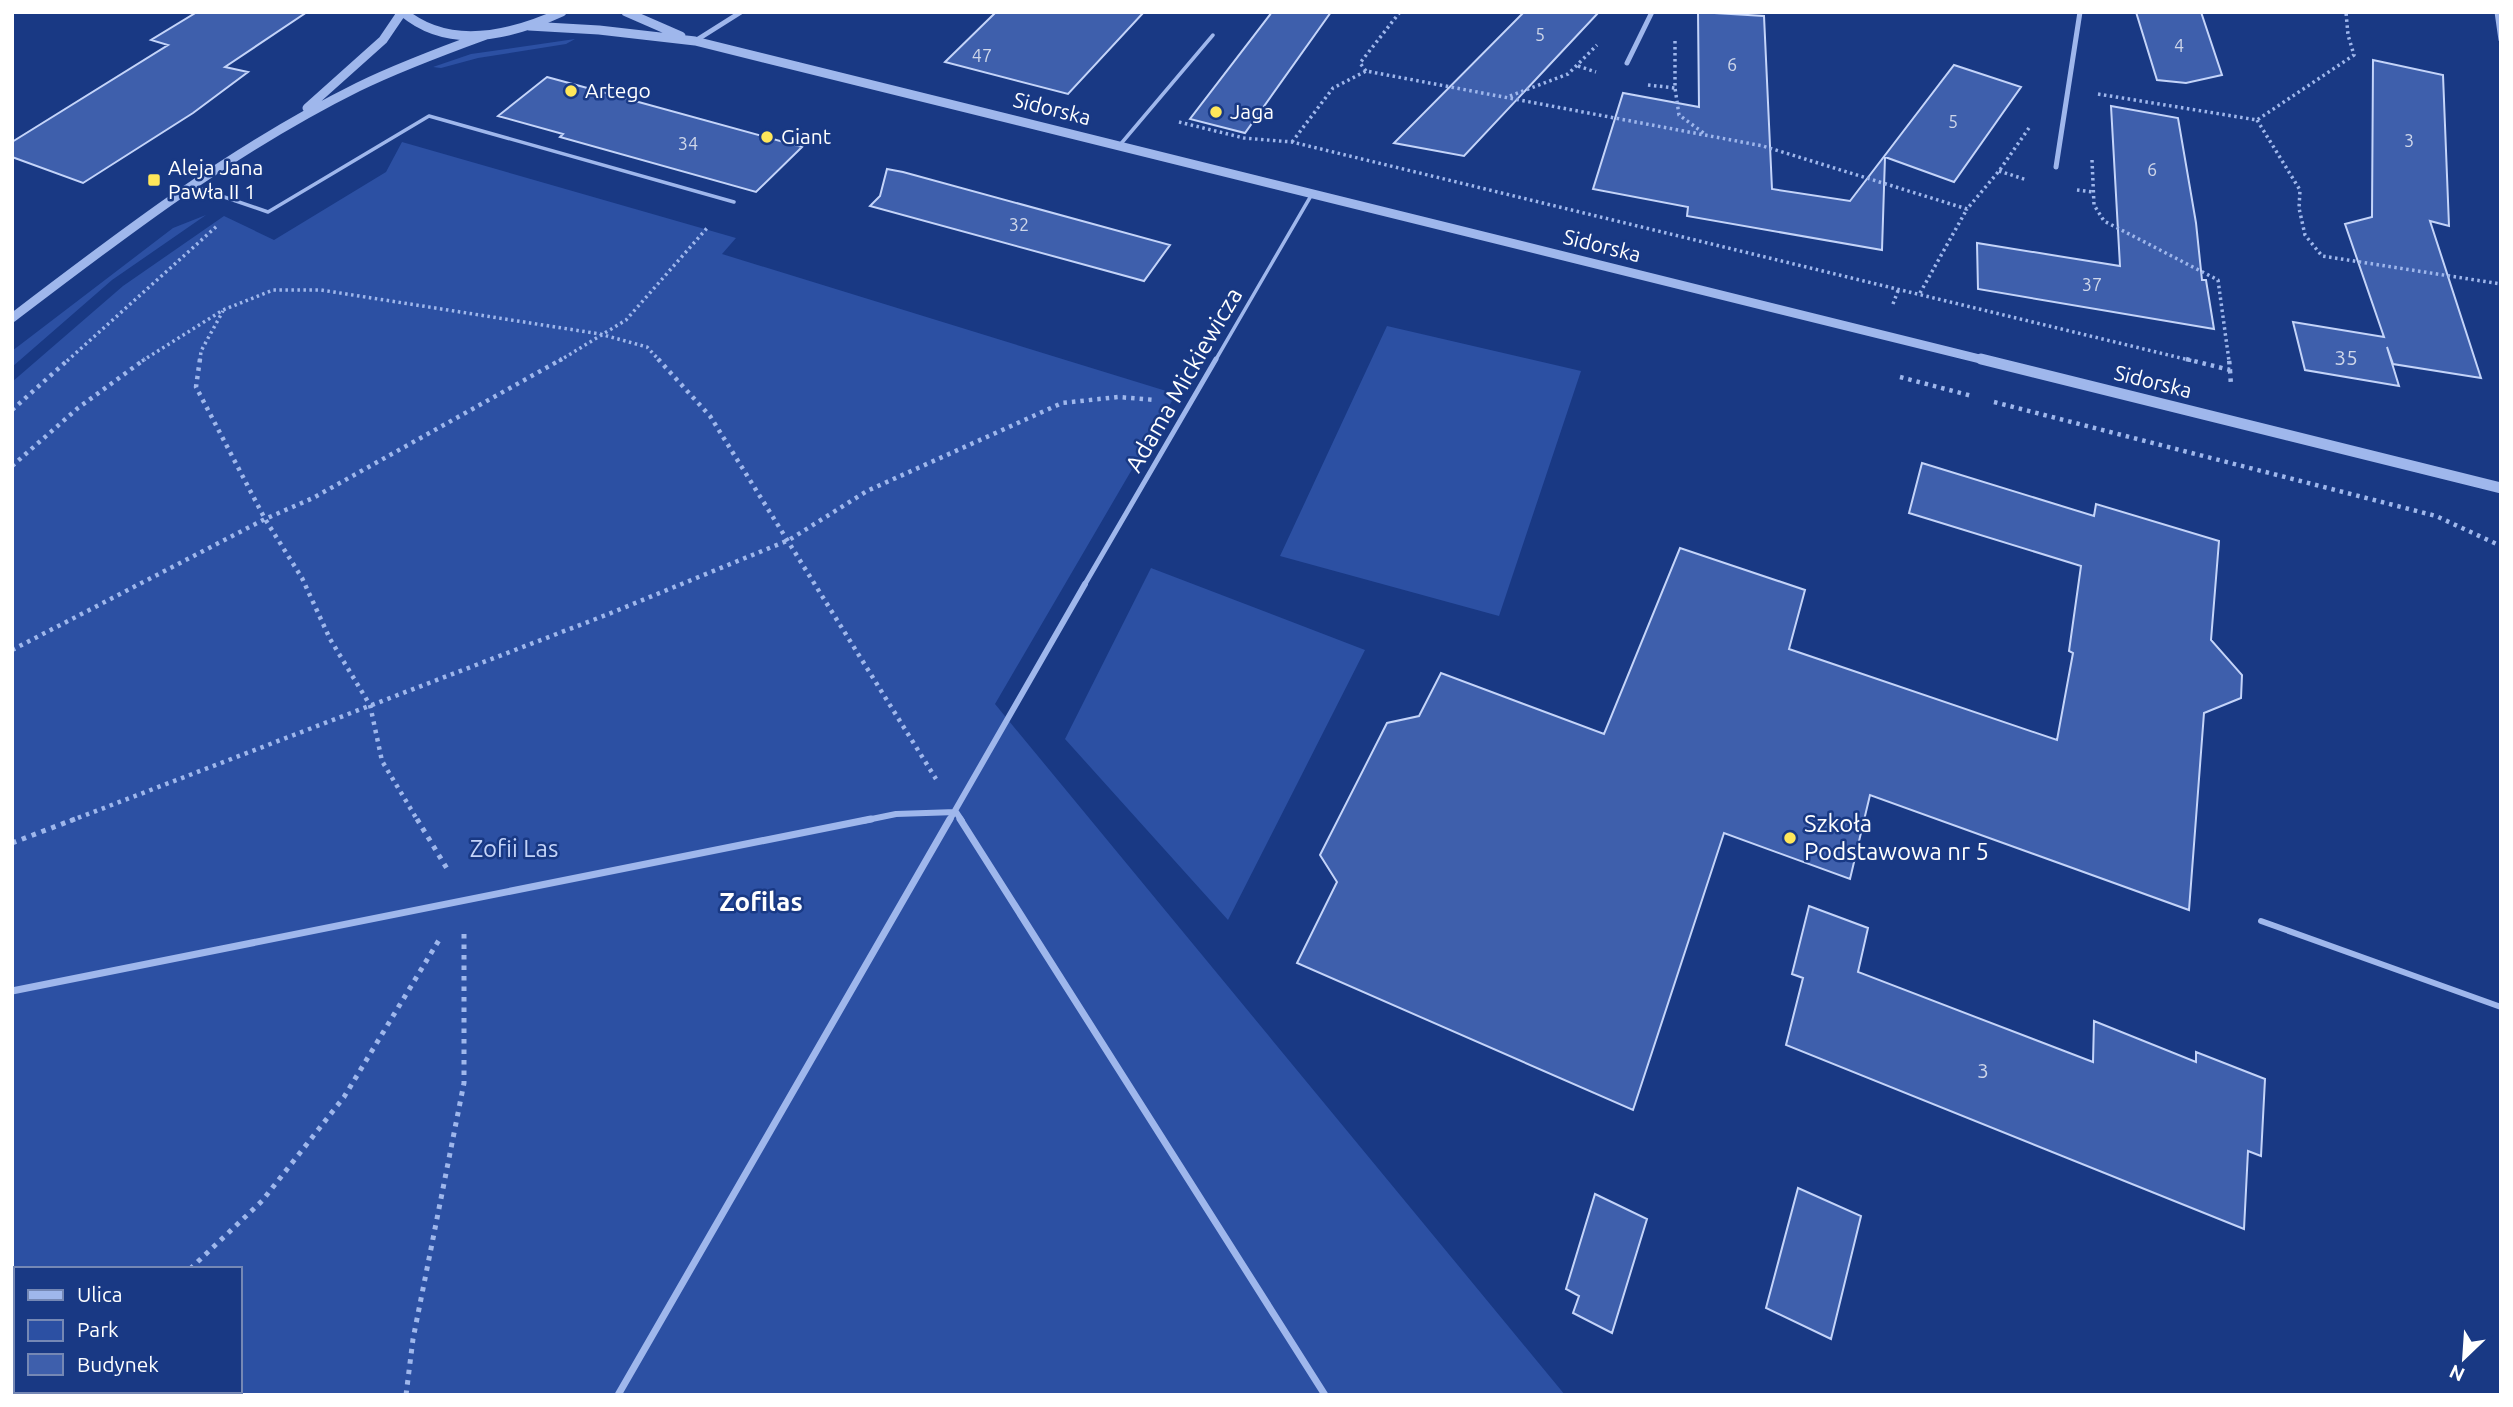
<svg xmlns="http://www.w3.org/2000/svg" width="2513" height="1407" font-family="Ubuntu,sans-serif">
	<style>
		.green { fill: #2c50a3; fill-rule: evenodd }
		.building { fill: #3e5fac; stroke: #c4d4f9; stroke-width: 2 }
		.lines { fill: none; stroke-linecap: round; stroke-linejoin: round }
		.path-far2 { stroke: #9fb7ec; stroke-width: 3.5; stroke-dasharray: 2.5 3.5; stroke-linecap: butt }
		.path-far1 { stroke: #9fb7ec; stroke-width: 4.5; stroke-dasharray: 3.5 5; stroke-linecap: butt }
		.path { stroke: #9fb7ec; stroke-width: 5; stroke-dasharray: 4.5 6; stroke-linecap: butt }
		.service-far2 { stroke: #9fb7ec; stroke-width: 3.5 }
		.service-far1 { stroke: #9fb7ec; stroke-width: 5 }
		.service { stroke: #9fb7ec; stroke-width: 6 }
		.pedestrian-far1 { stroke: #9fb7ec; stroke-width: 6 }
		.pedestrian { stroke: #9fb7ec; stroke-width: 7 }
		.minor { stroke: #9fb7ec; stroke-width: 5 }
		.tertiary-far1 { stroke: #9fb7ec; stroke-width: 9 }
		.tertiary { stroke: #9fb7ec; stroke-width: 11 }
		.poi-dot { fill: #ffe75a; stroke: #193984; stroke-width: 2.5 }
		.labels { text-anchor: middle; stroke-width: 5; stroke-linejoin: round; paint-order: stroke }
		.far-number-label { font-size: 18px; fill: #cfd7ea }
		.far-poi-label { font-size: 21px; fill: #fff; stroke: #193984; text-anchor: start }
		.far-street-label { font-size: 21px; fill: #fff; stroke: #193984 }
		.number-label { font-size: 21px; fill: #cfd7ea }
		.street-label { font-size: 24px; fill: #fff; stroke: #193984 }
		.poi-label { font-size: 24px; fill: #fff; stroke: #193984; text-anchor: start }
		.park-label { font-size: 24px; fill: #c4d4f9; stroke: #193984 }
		.neighbourhood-label { font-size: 26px; font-weight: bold; fill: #fff; stroke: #193984 }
	</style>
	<rect width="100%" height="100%" fill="#193984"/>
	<path class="green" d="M575,39l-9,5 -88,14 -37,10 -8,-1 38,-13z
		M402,142l334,96 -14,16 454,140 -181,310 570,691h-1553v-1013l111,-96 101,-70 50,24 112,-68zM16,1269h224v122h-224z
		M206,215l-94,65 -100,87v-16l161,-123z
		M1387,326l194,45 -82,245 -219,-60z
		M1151,568l214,82 -137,270 -163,-181z"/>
	<path class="building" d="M197,12h110l-82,55 23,5 -55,41 -110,70 -71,-26v-15l156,-97 -17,-5z
		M996,12h148l-76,82 -123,-32z
		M1272,12h59l-86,121 -55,-14z
		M1524,12h75l-135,144 -70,-13z
		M1698,12l66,4 8,173 78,12 104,-136 67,22 -67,95 -69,-25 -3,93 -195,-34 1,-9 -95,-18 30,-96 76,14z
		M2136,12h65l21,63 -36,8 -29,-3z
		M2373,60l70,15 6,151 -19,-5 51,157 -88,-14 -6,-17 12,39 -94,-16 -12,-48 91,15 -39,-113 27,-7z
		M547,77l77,21 178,49 -46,45 -196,-55 3,-3 -65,-18z
		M2111,106l67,12 18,105 6,57h4l8,49 -236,-40 -1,-46 143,23z
		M887,169l16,3 267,73 -26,36 -274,-75 10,-10z
		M1922,463l172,53 2,-12 123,37 -8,99 31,35 -1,23 -37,15 -15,197 -319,-115 -20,84 -126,-46 -91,277 -336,-147 40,-81 -17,-27 67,-132 32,-7 22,-43 163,61 76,-186 125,42 -16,59 268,91 16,-87 -4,-2 12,-85 -172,-53z
		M1809,906l59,22 -10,44 235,90 1,-41 102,41v-10l69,27 -4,77 -13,-5 -4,78 -458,-184 17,-67 -11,-4z
		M1798,1188l63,28 -30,123 -65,-31z
		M1595,1194l52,25 -35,114 -39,-20 6,-17 -13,-7z"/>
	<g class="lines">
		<path class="path-far2" d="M1675,41v47l4,27 26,19
			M1578,66l18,6
			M1366,71l-6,-8 40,-51
			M1648,85l27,3
			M2098,94l159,26 97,-65 -6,-20 -2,-23
			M1510,96l58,-22 29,-29
			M2257,120l43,70 -1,18 6,27 17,21 179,28
			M1179,122l65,16 48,4 901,219
			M1292,142l41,-54 33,-17 397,75 204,63 32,-38 30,-43
			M2092,160l2,45 10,16 114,59 11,81
			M1999,171l28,9
			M2077,190l16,2
			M1920,293l47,-84
			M1893,304l6,-16
			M67,361l150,-135
			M142,361l81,-51 50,-20h48l279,44 47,13 13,14
			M200,361l1,-10 22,-40
			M559,361l67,-41 82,-93"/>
		<path class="path-far1" d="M200,359l-4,28 69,132 37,59 28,61 40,66 12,56 36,60
			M658,359l52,57 226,363
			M2186,359l44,11 -1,-11
			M2230,370l1,16
			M1900,377l72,19
			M1994,402l442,114 65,30
			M12,410l57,-51
			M12,466l66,-58 67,-49
			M12,650l253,-131 48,-21 249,-139
			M70,821l536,-206 183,-75 78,-49 195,-88 56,-6 38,3"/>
		<path class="path" d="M417,819l32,53
			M12,843l63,-24
			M190,1269l72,-68 82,-104 95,-157
			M57,1395l4,-4
			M406,1395l7,-56 51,-256v-149"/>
		<path class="service-far2" d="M1119,146l94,-111
			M192,186l76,26 161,-96 305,86
			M1215,361l97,-167"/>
		<path class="service-far1" d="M1085,584l131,-225"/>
		<path class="service" d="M2261,921l240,86"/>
		<path class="pedestrian-far1" d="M862,821l34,-7 60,-2 6,9
			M949,821l136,-237"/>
		<path class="pedestrian" d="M960,819l365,576
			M12,991l859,-172
			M618,1395l332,-576"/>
		<path class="minor" d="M2497,12l4,28
			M695,41l46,-29
			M1627,63l25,-51
			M2056,167l24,-155"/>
		<path class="tertiary-far1" d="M403,12c46,39 109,23 159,0
			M626,12l55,24
			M529,26l70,4 96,11 1293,320
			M307,108l76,-68 19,-28
			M12,318c110,-84 221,-169 346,-231 41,-20 84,-36 128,-52"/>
		<path class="tertiary" d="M1981,359l520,129"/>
	</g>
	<g class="poi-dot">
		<circle cx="571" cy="91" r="7"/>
		<circle cx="1216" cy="112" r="7"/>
		<circle cx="767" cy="137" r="7"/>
		<rect x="147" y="173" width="14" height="14" rx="3.5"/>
		<circle cx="1790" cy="838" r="7"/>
	</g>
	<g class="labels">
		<g class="far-number-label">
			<text x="1540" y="41">5</text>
			<text x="2179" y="52">4</text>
			<text x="982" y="62">47</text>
			<text x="1732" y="71">6</text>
			<text x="1953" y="128">5</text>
			<text x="2409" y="147">3</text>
			<text x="688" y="150">34</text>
			<text x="2152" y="176">6</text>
			<text x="1019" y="231">32</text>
			<text x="2092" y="291">37</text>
		</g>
		<g class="far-poi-label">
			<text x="585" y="98">Artego</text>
			<text x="1230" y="119">Jaga</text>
			<text x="781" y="144">Giant</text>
			<text x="168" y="175">Aleja Jana<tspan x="168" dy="24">Pawła II 1</tspan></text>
		</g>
		<g class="far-street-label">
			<text transform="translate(1052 109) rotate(14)" y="7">Sidorska</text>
			<text transform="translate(1602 246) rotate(14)" y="7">Sidorska</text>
			<text transform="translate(2153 382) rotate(14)" y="7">Sidorska</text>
		</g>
		<g class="number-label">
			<text x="2346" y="365">35</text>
			<text x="1983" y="1078">3</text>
		</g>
		<g class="street-label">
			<text transform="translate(1184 380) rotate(-60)" y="8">Adama Mickiewicza</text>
		</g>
		<g class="poi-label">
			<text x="1804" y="832">Szkoła<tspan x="1804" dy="28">Podstawowa nr 5</tspan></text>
		</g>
		<g class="park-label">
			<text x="514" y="857">Zofii Las</text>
		</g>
		<g class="neighbourhood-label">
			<text x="761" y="911">Zofilas</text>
		</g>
	</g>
	<rect width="2513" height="1407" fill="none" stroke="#ffffff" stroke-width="28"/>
	<rect x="14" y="1267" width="228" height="126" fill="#193984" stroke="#7588b5" stroke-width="2"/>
	<rect x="28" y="1290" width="35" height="10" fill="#9fb7ec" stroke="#7588b5" stroke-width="2"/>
	<text x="77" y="1302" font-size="21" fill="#ffffff">Ulica</text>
	<rect x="28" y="1320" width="35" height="21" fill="#2c50a3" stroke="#7588b5" stroke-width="2"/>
	<text x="77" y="1337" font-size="21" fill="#ffffff">Park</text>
	<rect x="28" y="1354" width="35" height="21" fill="#3e5fac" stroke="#7588b5" stroke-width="2"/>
	<text x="77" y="1372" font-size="21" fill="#ffffff">Budynek</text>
	<g transform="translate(2464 1358) rotate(205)" stroke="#193984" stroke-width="5" paint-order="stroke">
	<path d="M0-5L12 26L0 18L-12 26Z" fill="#ffffff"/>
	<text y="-10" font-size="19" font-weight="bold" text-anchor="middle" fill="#ffffff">N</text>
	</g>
</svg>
